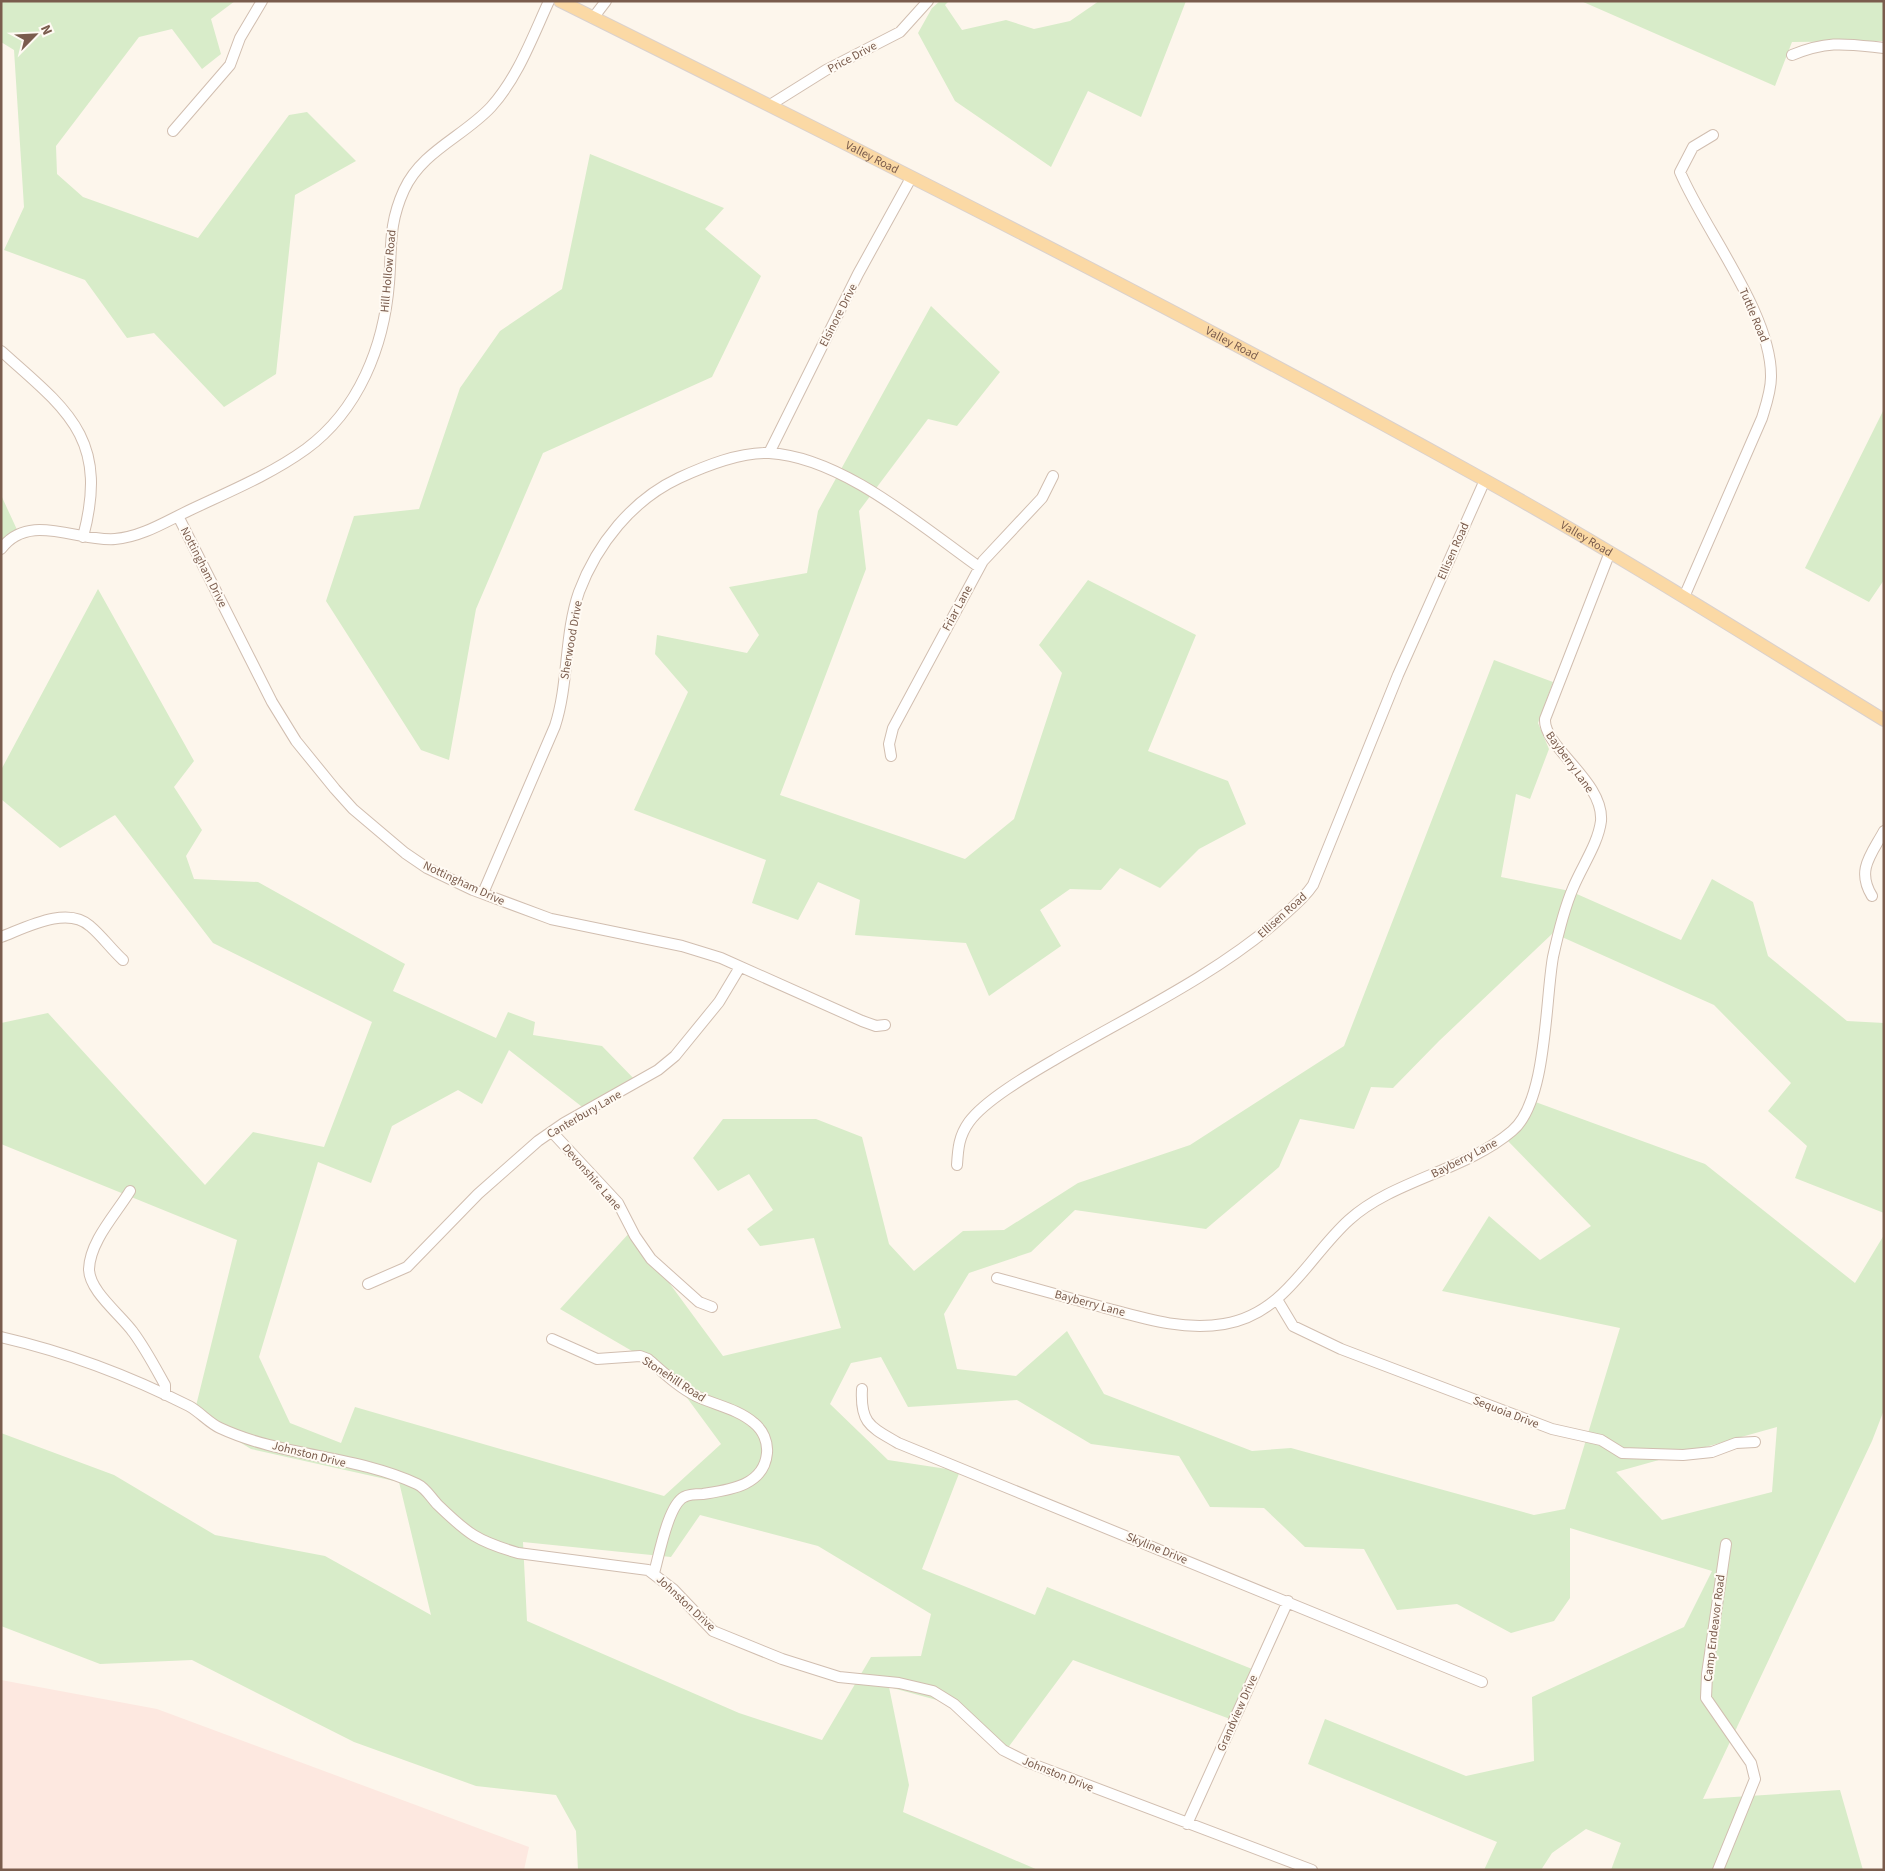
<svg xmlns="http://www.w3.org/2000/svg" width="1885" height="1871" font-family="'Source Sans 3',sans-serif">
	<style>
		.commercial { fill: #fde8e0 }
		.green { fill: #d8ecc9; fill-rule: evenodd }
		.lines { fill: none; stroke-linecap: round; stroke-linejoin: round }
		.minor-casing { stroke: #d1beb0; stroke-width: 12 }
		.major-casing { stroke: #dad1cd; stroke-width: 14 }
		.minor { stroke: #fff; stroke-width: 10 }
		.major { stroke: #fbd9a5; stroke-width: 12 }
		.labels { text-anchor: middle; stroke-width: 4; stroke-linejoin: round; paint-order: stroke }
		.street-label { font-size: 12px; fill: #7a5c4d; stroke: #fffaf3 }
	</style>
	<rect width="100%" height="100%" fill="#fdf6ec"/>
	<path class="commercial" d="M1,1680l156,29 372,138 -5,23h-523z"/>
	<path class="green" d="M1,1h234l-24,18 10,35 -19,15 -30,-40 -33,8 -83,109 1,28 26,23 115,41 91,-123 18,-3 49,49 -61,34 -19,179 -52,33 -70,-74 -27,5 -42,-58 -81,-30 20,-43 -10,-157 -13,-8z
		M940,1h9l-4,4 17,25 44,-10 28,9 36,-8 29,-20h87l-45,116 -53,-26 -37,76 -96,-66 -37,-68 14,-25z
		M1581,1h303v40l-92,1 -17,44z
		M590,154l134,54 -19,21 56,47 -49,101 -169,76 -67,156 -27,151 -28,-10 -95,-149 28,-85 65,-7 41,-121 40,-57 62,-42z
		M931,306l69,66 -43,54 -29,-7 -69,92 7,58 -86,226 185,64 49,-40 48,-146 -23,-28 49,-65 108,55 -48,116 80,30 18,43 -47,25 -39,39 -40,-20 -19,22 -31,-1 -30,21 21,36 -72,50 -23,-53 -111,-8 5,-35 -42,-18 -20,38 -46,-17 14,-43 -132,-50 54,-118 -33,-38 2,-19 90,18 12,-18 -30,-48 78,-14 11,-62z
		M1884,409v171l-15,22 -64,-34z
		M1,495l18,39 -18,20z
		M98,589l96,172 -20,26 28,43 -16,26 8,23 64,3 147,82 -12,27 103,47 12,-26 27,10 -2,13 69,11 38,39 -50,28 -81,-63 -27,54 -24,-14 -66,36 -21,57 -53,-21 -59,195 31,66 51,20 14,-36 309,89 57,-52 -53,-72 -108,-63 71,-78 92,125 118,-28 -27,-90 -54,8 -13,-17 26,-19 -24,-36 -31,17 -25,-33 30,-39h93l46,18 27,107 25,27 49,-40 41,-1 74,-47 112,-38 154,-99 150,-386 59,22 -15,41 11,26 -19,50 -14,-5 -15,83 69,14 111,49 31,-61 41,23 15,54 79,65 37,2v190l-89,-35 12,-32 -39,-35 23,-28 -77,-78 -161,-72 -114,108 -46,47 -22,-1 -17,42 -54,-10 -21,48 -73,62 -131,-19 -44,42 -62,21 -25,41 13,55 59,7 51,-45 37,63 148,57 39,-3 243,67 31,-6 55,-181 -178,-37 47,-75 51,44 51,-34 -86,-88 25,-38 175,64 150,119 29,-48v175l-12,31 -169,358 137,-9 23,80h-252l10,-27 -35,-14 -34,24 -11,17h-57l13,-28 -189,-78 17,-45 141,57 68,-15 -2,-64 152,-70 28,-56 -142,-43v70l-16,23 -43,12 -54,-29 -60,6 -33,-61 -59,-2 -41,-39 -54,-1 -31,-51 -88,-12 -74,-44 -109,7 -27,-50 -30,6 -21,41 58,56 72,11 -38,98 113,46 12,-28 205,82 -22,50 -157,-59 -69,93 -60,-51 -55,-15 20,98 -6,27 135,58h-460l-2,-39 -20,-36 -80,-9 -122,-44 -162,-82 -92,4 -99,-38v-193l113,42 101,60 110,21 106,59 -32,-133 -148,-33 -57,-35 43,-174 -236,-96v-121l47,-10 157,172 48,-53 71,15 48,-125 -159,-79 -98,-128 -55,33 -59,-49v-29zM1777,1427l-5,65 -110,28 -46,-48zM700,1515l118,31 113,68 -10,42 -50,1 -49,83 -83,-27 -212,-92 -4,-79 148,15z"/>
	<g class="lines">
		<g class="minor-casing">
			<path id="minor" d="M593,18l13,-17
				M1792,55c37,-15 54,-11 92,-7
				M770,105l56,-35 74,-38 28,-31
				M173,131l57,-66 10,-27 22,-37
				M1,351c68,60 108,88 82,186
				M769,453l89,-179 53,-96
				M178,516l94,186 24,39 39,48 18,20 52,44 22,15 46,22 78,29 131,27 39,12 141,63 14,5 9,-1
				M1,549c28,-38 76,-7 114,-10 26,-2 50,-17 73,-28 40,-19 82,-36 118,-62 53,-39 78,-103 83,-166 3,-35 -1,-58 15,-93 18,-39 59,-53 87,-83 27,-30 41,-69 58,-106
				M1684,597l78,-179c4,-13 9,-27 9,-41 1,-63 -66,-146 -91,-205l13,-25 20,-12
				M891,756l-2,-12 4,-16 90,-167 59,-63 11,-22
				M483,893l72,-167c14,-43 9,-91 24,-134 18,-48 53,-92 100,-114 26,-12 60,-26 90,-25 73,4 152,73 210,114
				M1872,896c-16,-26 -1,-41 12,-65
				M1,937c24,-9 66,-32 89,-11 12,10 21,23 33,34
				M552,1132l66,71 17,33 16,23 48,43 13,5
				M957,1165c1,-17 2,-29 12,-43 16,-22 61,-48 85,-62 73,-43 158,-83 222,-138 13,-12 27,-22 37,-37l85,-210 87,-195
				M130,1191c-14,23 -40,50 -41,78 0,22 32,46 44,63 12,16 22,35 32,53v10
				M997,1278c35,10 70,19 105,29 41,11 80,24 122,17 61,-10 84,-67 125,-104 44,-40 116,-49 163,-89 35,-29 33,-129 41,-174 5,-23 11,-48 20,-69 9,-22 25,-44 28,-67 3,-40 -58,-74 -56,-102l65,-167
				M368,1284l39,-17 71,-73 60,-53 26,-18 94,-53 17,-14 44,-54 21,-35
				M1278,1301l15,25 48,23 211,80 49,11 21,13 61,2 29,-3 24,-9 19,-1
				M1,1337c65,15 129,39 188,69 11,6 20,17 31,22 62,29 135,27 197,56 9,4 14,14 21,21 30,29 39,36 80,48l130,17 25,19 40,42 69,28 57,18 60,6 34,8 21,13 49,46 24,12 285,108
				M552,1339l45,20 43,-3 8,3c15,13 30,28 48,37 19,9 42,13 58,27 9,7 14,19 13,30 -3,33 -38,37 -64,41 -5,0 -14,0 -19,3 -16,8 -25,59 -30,76
				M862,1389c-2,35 9,38 36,54l584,239
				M1187,1824l101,-223
				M1718,1870l37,-91 -4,-16 -45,-65 1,-24 19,-130"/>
		</g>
		<g class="major-casing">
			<g id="major">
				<path id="s1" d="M560,1c310,154 619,309 921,477 137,76 269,160 403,242"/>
			</g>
		</g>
		<use href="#minor" class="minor"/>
		<use href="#major" class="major"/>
	</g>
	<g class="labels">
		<g class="street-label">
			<text transform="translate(852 57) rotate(-28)" y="4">Price Drive</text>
			<text dy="4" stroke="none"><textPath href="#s1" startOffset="349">Valley Road</textPath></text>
			<text transform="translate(388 271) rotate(-85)" y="4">Hill Hollow Road</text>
			<text transform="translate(838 315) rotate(-63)" y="4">Elsinore Drive</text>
			<text transform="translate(1754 315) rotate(67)" y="4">Tuttle Road</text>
			<text dy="4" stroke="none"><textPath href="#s1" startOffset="754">Valley Road</textPath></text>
			<text dy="4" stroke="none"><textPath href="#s1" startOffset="1159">Valley Road</textPath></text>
			<text transform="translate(1453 551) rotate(-66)" y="4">Ellisen Road</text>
			<text transform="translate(204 567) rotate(63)" y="4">Nottingham Drive</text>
			<text transform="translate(957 608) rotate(-62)" y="4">Friar Lane</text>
			<text transform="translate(571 640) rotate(-80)" y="4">Sherwood Drive</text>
			<text transform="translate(1570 762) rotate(54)" y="4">Bayberry Lane</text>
			<text transform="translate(464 883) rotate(25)" y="4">Nottingham Drive</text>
			<text transform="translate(1282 915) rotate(-42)" y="4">Ellisen Road</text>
			<text transform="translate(584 1114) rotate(-30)" y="4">Canterbury Lane</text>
			<text transform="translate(1464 1158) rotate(-27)" y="4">Bayberry Lane</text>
			<text transform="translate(592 1177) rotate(49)" y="4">Devonshire Lane</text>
			<text transform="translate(1090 1303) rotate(15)" y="4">Bayberry Lane</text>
			<text transform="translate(674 1379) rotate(33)" y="4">Stonehill Road</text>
			<text transform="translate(1506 1412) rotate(21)" y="4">Sequoia Drive</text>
			<text transform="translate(309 1454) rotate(14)" y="4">Johnston Drive</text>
			<text transform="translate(1157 1548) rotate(22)" y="4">Skyline Drive</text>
			<text transform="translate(686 1603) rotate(43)" y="4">Johnston Drive</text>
			<text transform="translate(1714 1628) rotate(-83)" y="4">Camp Endeavor Road</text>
			<text transform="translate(1237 1713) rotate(-66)" y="4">Grandview Drive</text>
			<text transform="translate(1058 1774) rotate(22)" y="4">Johnston Drive</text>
		</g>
	</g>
	<rect width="1885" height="1871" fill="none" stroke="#7a5c4d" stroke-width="5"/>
	<g transform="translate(35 35) rotate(66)" stroke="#fffaf3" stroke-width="4" paint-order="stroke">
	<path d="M0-4L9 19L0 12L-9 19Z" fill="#7a5c4d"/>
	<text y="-8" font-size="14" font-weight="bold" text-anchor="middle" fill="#7a5c4d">N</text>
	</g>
</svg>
